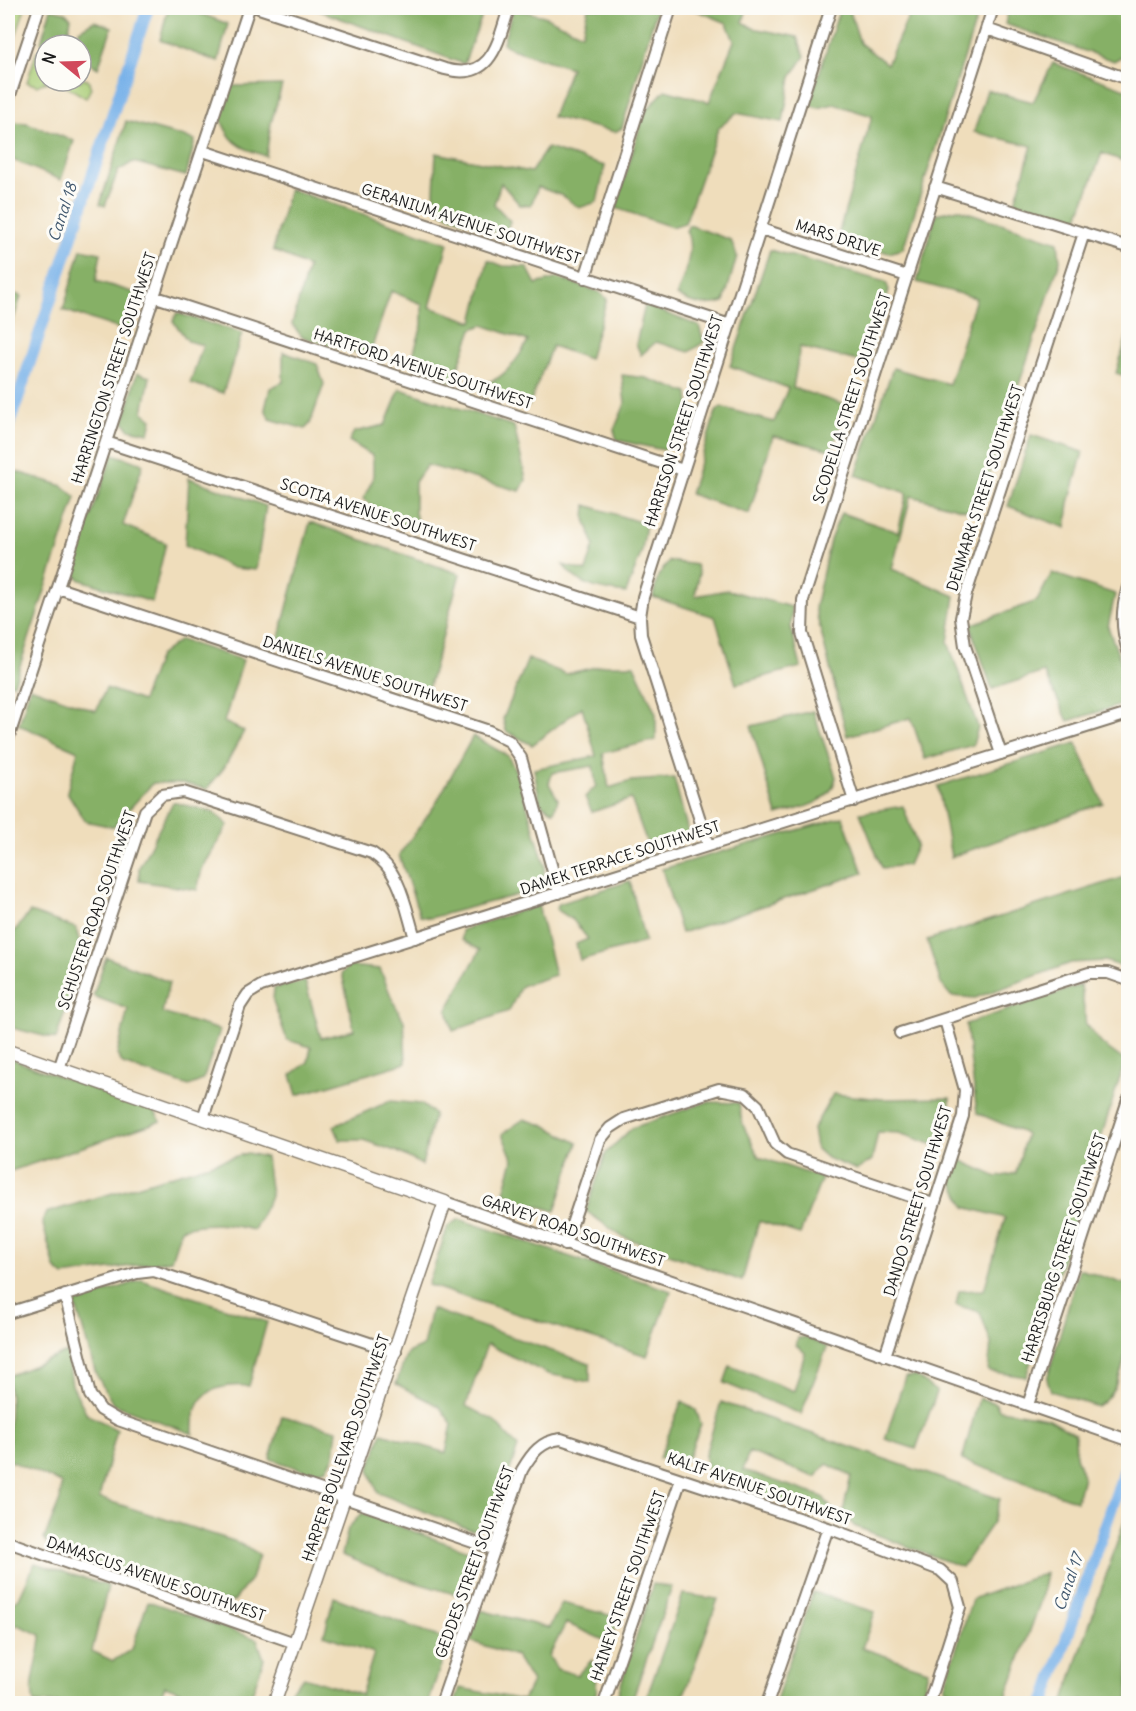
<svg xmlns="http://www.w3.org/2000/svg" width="1136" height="1711" font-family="Delius,sans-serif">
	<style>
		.green { fill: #a9cc75; stroke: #627448; stroke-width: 1.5 }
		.forest { fill: #86b066; stroke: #516641; stroke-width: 1.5 }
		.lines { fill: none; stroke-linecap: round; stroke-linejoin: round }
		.canal { stroke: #79b2e9; stroke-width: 12 }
		.minor-casing { stroke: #867c6c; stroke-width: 14 }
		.tertiary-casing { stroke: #867c6c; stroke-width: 15 }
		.minor { stroke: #fff; stroke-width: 10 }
		.tertiary { stroke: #fff; stroke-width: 12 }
		.labels { text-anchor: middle; stroke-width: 6; stroke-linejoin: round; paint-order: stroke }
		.street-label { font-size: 15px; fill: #1c1c1c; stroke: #fdfcf7 }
		.water-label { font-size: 16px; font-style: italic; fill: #41586e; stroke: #fdfcf7 }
	</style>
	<rect width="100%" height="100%" fill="#fdfcf7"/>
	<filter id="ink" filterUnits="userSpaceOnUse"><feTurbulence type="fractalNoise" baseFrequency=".0167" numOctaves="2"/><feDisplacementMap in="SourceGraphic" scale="12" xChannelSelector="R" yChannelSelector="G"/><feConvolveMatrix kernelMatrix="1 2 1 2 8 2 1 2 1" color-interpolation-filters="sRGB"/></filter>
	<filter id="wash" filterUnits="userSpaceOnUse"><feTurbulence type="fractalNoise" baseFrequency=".008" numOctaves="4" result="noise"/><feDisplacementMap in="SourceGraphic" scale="24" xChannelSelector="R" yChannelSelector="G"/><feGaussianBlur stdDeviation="1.35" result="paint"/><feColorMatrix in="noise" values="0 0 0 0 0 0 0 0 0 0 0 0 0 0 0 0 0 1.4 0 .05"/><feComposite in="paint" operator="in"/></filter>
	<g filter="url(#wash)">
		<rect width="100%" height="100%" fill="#efddbb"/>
		<path class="green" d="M8,8h17l-17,51z
			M37,51l8,6v24h36v-4l7,3 3,8 -5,10c-14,-8 -33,-23 -49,-12l-10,-4z"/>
		<path class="forest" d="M168,8h18l42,16 -10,38 -58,-22z
			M312,8h165l6,5 -19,51z
			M588,8h69l-35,120 -7,4 -63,-15 19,-49 -59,-19 -9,-6 10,-34 31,7 38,18z
			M691,8h56l-4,14 10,6 44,9 8,19 -14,21 -8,45 -47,-9 -18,16 -33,94 -13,4 -56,-19 28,-95 21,-23 44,12 25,-61 -7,-18z
			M840,8h9l11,35 27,21 25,-56h68l-77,241 -14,4 -52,-14 35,-123 -38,-12 -16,4 -9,-3z
			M1009,8h119v45l-14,8 -109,-37z
			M51,9l14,3 6,6 -5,27h-21l-4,-3z
			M94,21l18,6 -14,41 -17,-11v-12h-4l2,-15z
			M1053,63l75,27v73l-26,-10 -25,67 -62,-18 17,-56 -58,-14 13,-42 46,12z
			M282,85l-11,38 -5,33c-28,-8 -38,-15 -47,-42l13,-28z
			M126,121l69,19 -9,36 -53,-14 -15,9 -13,35 -5,-2z
			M12,122l15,1 47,18 -13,39 -53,-22v-23z
			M547,148l58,18 -8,36 -18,6 -16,-12 -25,-9 -7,18h-11l-19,-22 -7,21 16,17 -5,15 -65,-24 -6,-19 2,-40 95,19z
			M289,189l159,54 -18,64 43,15 15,-62 15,6 24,1 9,17 22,-6 41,14 8,7 -18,60 -37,-13 -23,60 -5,2 -57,-23 2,-7c5,1 13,5 19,4 17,-3 33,-28 40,-41l-45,-16 -11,4 -19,53 -43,-17 12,-40v-21l-31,-13 -22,65 -67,-19 -10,-13 16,-57 -35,-17z
			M958,209l100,33 2,19 -73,220 -14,31 -62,-16 -19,73 63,27 -7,46 30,85 -5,18 -48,14 -14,-41 -64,18 -32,-128 15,-68 11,-27 57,19 9,-39 -51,-18 37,-107 56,16 27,-86 -59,-16 19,-68z
			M689,225l42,15 6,16 -13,46c-18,5 -31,3 -47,-7 6,-18 19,-46 9,-64z
			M81,249l20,4 -5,28 43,13 -10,38 -66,-22z
			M770,250l116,32 3,8 -23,73 -66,-16 -7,41 55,18 -17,44 -58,-14 -24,78 -59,-20 26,-82 5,-5 53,15 14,-34 -58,-22z
			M8,292l13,4 -13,41z
			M645,305l54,21 5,16 -15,10 -33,-10 -15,13 -5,-11z
			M177,313l65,20 -19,60 -33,-10 13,-38 -15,-4 -15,-20z
			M1128,333v44l-12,-4z
			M283,352l34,12 7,20 -14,40 -5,5 -35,-10 -5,-10 5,-21 13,-6z
			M137,373l13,4 -7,35 9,7 -3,14 -20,-4 -5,-7z
			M622,375l24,3 42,15 3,32 -14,22 -14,3 -46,-10 -3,-10 11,-26z
			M400,389l114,37 12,54 -6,11 -93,-26 -12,17v30l4,19 -35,-16 -21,-16 10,-20v-23l-24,-15 5,-9 31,-7z
			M1031,435l52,17 -14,51 -3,25 -58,-22z
			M113,454l30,10 -20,61 43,18 -14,59 -71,-22 -10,-8z
			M11,470l52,16 13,11 -62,187 -6,-1v-203z
			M189,478l77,28 -10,64 -23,-2 -48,-23z
			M586,505l60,19 -4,27 -16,42c-25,-3 -47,-6 -63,-28l23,6 8,-26 -9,-26z
			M310,522l150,52 -32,115 -150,-48z
			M669,561l27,4 3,9 -4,22 32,-6 65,17 -1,20 10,40 -65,17 -21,-67 -62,-20 5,-21z
			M1052,573l63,21 -7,33 20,54v22l-60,18 -24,-49 -52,17 -22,-64 67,-24z
			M180,640l63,20 -19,62 20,9 -20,37 -17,21 -24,-6h-30l-40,44 -28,-6 -18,-29 11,-41 -59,-26 11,-38 66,24 10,-23 36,13 17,-45z
			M528,659l38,15 38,-9h30l22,49v26l-53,13 6,35 22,-7 43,-3 15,57 -39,16 -19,-52 -39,13 -7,-15 11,-11 -3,-20 -41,7 -3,11 9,15 -4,13 -14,-9 -6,-34 62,-13 -14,-49 -50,38 -26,-14 -3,-12z
			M813,711l23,66c-5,28 -36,31 -59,38l-26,-89z
			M473,736l35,20 10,20 27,90 -2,14 -7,10 -106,28 -10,-2 -21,-61 36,-50z
			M1076,743l27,60 -152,54 -13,-71z
			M173,802l40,10 15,13 -26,44 -5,21 -58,-9v-13z
			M903,806l14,39 -9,20 -26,3 -22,-55z
			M843,817l20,56 -182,60 -19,-64z
			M1128,876v92l-24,-7 -33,2 -96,35 -24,-2 -10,-12 -14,-44z
			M630,881l15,61 -65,18 -4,-16 12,-5 -15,-19 -17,-11 2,-5z
			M538,905l17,70 -34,11 -12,25 -56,20 -6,-21 33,-60 -18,-10v-10z
			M30,912l46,16 7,28 -27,83 -48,-12v-88z
			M106,957l63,25 -7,31 58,17 -17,50 -14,6 -66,-22 -6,-9 11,-46 -35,-13z
			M349,966l31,3 13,32 11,20 2,42 -109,32 -6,-20 17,-13 3,-15 -24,-7 -14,-39 1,-13 31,-7 16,57 33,-8 -12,-57z
			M1081,985l5,40 16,19 23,17 -99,316 -38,-6 3,-28 -11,-31 -24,-7 3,-14 25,-1 21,-72 -40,-11 -15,-30 6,-19 41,19 19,-4 10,-39 -49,-21 -11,-89z
			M8,1058l146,53 7,10 -153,51z
			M833,1094l49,5 68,-1v17l-10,32 -41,-14 -21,-1 -6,28 -15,10 -30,-12 -11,-10 -3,-19z
			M390,1101l31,3 13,10 -12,51 -24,-13 -35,-12h-23l-6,-14z
			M707,1102l32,1 3,20 17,34 63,21 -22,56 -41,-13 -17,60 -121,-45 -35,-25 20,-58 26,-25z
			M524,1119l22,7 32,17 -23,68 -37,-11 -14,-8 9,-32 -11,-26z
			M247,1153l19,4 5,39 -17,34c-25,-6 -48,-9 -73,-1l-10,31 -107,16 -9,-8 -13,-47 4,-8z
			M459,1219l212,72 -24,65 -219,-71 20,-59z
			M1079,1269l49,16c1,37 3,100 -31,122l-46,-16 -4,-12z
			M141,1280l126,42 -18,64c-37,-3 -58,9 -56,48l-80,-30 -17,-30 -21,-71z
			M431,1309l159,55v18l-42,-8 -61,-30 -21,62 27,14 25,27 -28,81 -19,2 -93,-37 -9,-23 13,-37 64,20 6,-29 -13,-18 -43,-22 11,-31 16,-7z
			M807,1337l20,10 -26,67 -77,-31 6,-17 64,25 11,-38 -9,-8 2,-7z
			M67,1352l5,33 15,29 30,16 -18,68 138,44 22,13 -8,24 -17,22 -13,1 -168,-52 -9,-11 16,-39 1,-17 -53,-23 2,-60 -2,-24z
			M916,1376l21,16 -21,57 -31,-10 20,-62z
			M979,1398l16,5 5,7 48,8 27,16 1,22 7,20 -6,25 -115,-41z
			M682,1401l14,9 5,14 -14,36 -28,-2z
			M721,1402l279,97 -7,23 -31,45 -108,-41 -11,-14 8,-36 -24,-12 -12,13 -66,-25 -6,18 80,27 14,20 -104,-29 -26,-17 -2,-16z
			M282,1416l55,14 -3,26 -7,13 -15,4 -42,-14z
			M1128,1510v193h-39l-7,-3 -2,3h-17z
			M362,1513l112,40 -5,27 -15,14 -57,-17 -55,-22 6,-27z
			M35,1563l73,23 -16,65 21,10 19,-12 16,-48 109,38 7,20 -15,44h-51l-8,-8 -25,-9 -7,17h-124c-6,-22 7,-45 7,-68l-23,-10 -10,3v-22l11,-8z
			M1046,1573l-5,27 -37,103h-28l-32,-15 28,-89z
			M653,1584l19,3 -41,116h-16z
			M813,1592l62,20 -13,36 66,22 -7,33h-146z
			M683,1594l35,5 -37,104h-41l6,-4z
			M334,1597l115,44 -21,62h-38l-19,-4 -14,4h-70l4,-13 13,-13 57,18 13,-42 -50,-18z
			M562,1603l55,14 -5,27 -46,-21 -17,33 8,13 20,6 15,-15 5,30 -5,13h-137l5,-15 63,12 9,-18 -16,-26 -46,-15 10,-31 69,18z"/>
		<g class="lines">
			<path class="canal" d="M8,428l140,-420
				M1044,1704l80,-232"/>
		</g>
	</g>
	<g filter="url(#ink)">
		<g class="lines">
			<g class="minor-casing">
				<path id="minor" d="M259,8l186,61c47,13 53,-27 64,-61
					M987,29l141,50
					M8,101l31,-93
					M203,151l527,174
					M935,187l193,60
					M761,229l146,47
					M585,278l86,-270
					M153,296l530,174
					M106,442l534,175
					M1128,587c-7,23 -7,41 0,64
					M58,588l431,143 20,10 12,17 38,135
					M8,739l241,-731
					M1001,754l-36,-108 -4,-28 5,-24 118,-361
					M854,801l-52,-168 1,-33 190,-592
					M708,845l-67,-210 -1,-18 3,-20 188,-589
					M900,1033l189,-60h19l20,7
					M59,1069l86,-258 17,-16 21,-3 189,61c29,18 33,53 43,85
					M203,1118l37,-112 8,-12 13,-8 867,-272
					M445,1202l683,238
					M565,1245l35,-105 10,-12 14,-9 95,-30 26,5 13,12 17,38 12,10 146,50
					M65,1295l25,100 11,15 17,10 375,129
					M8,1313l129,-40 17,-2 242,81
					M885,1356l78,-240 2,-26 -20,-70
					M1028,1405l100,-305
					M8,1542l287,101
					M441,1704l81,-234c10,-17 19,-29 39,-31l267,89 112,42 13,12 7,25 -31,97
					M604,1704l77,-225
					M767,1704l61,-176"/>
			</g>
			<g class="tertiary-casing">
				<path id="tertiary" d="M8,1051l437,151 -171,502"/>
			</g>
			<use href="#minor" class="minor"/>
			<use href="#tertiary" class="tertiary"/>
		</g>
	</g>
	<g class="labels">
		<g class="street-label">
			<text transform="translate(471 224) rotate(18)" y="5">GERANIUM AVENUE SOUTHWEST</text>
			<text transform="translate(838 238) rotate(18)" y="5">MARS DRIVE</text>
			<text transform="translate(114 368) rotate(-72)" y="5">HARRINGTON STREET SOUTHWEST</text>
			<text transform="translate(423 369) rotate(18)" y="5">HARTFORD AVENUE SOUTHWEST</text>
			<text transform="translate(852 398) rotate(-72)" y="5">SCODELLA STREET SOUTHWEST</text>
			<text transform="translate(684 421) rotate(-72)" y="5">HARRISON STREET SOUTHWEST</text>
			<text transform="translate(985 488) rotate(-72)" y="5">DENMARK STREET SOUTHWEST</text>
			<text transform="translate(378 515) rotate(18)" y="5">SCOTIA AVENUE SOUTHWEST</text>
			<text transform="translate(365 674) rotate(18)" y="5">DANIELS AVENUE SOUTHWEST</text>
			<text transform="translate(620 858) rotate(-18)" y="5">DAMEK TERRACE SOUTHWEST</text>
			<text transform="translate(97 910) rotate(-71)" y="5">SCHUSTER ROAD SOUTHWEST</text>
			<text transform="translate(918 1201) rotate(-73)" y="5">DANDO STREET SOUTHWEST</text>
			<text transform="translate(573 1231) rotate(19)" y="5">GARVEY ROAD SOUTHWEST</text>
			<text transform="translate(1064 1248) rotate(-72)" y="5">HARRISBURG STREET SOUTHWEST</text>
			<text transform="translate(346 1448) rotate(-71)" y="5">HARPER BOULEVARD SOUTHWEST</text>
			<text transform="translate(759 1489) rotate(19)" y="5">KALIF AVENUE SOUTHWEST</text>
			<text transform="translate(475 1562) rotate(-70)" y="5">GEDDES STREET SOUTHWEST</text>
			<text transform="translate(156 1579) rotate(19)" y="5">DAMASCUS AVENUE SOUTHWEST</text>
			<text transform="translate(628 1586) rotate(-71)" y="5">HAINEY STREET SOUTHWEST</text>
		</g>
		<g class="water-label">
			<text transform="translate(62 212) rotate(-72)" y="6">Canal 18</text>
			<text transform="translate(1068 1582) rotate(-71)" y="6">Canal 17</text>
		</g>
	</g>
	<rect width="1136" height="1711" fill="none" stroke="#fdfcf7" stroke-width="30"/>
	<g transform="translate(63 63) rotate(289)"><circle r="28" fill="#fdfcf7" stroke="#a3a29f" stroke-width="1.5"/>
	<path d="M0-4.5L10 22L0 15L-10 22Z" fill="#d1495b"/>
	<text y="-9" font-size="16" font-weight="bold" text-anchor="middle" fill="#1c1c1c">N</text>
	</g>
</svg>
